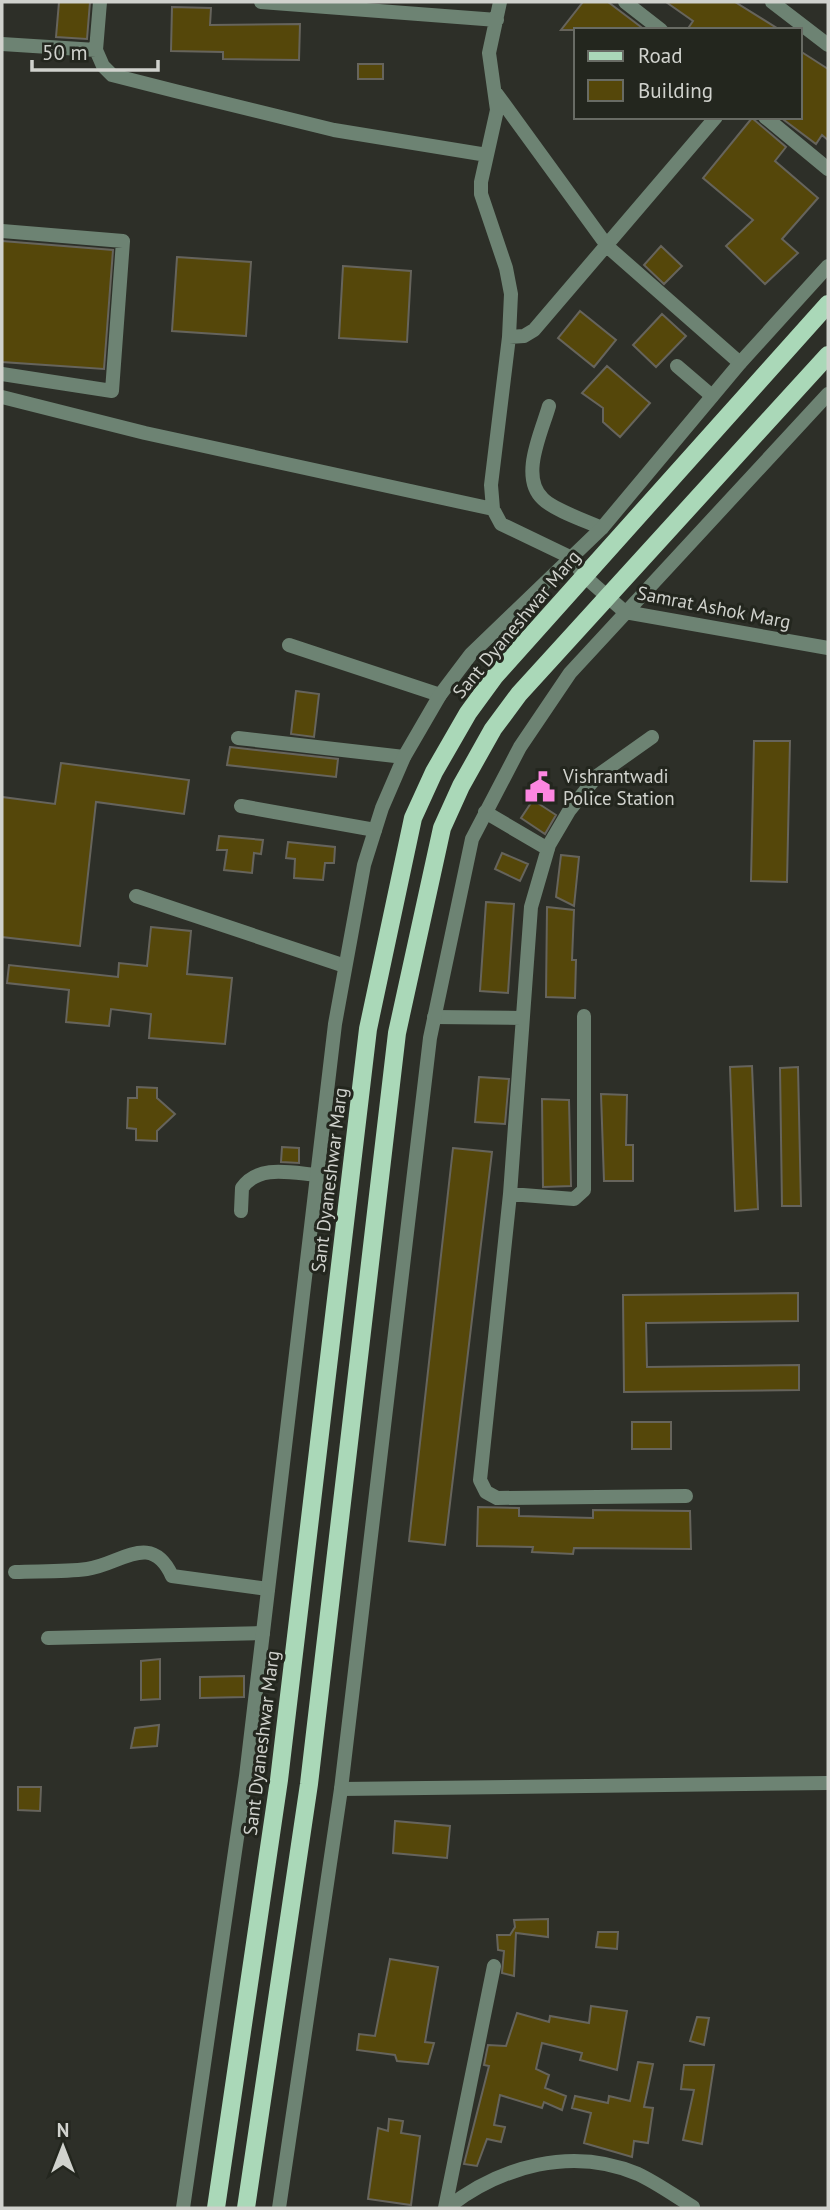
<svg xmlns="http://www.w3.org/2000/svg" width="830" height="2210" font-family="'PT Sans',sans-serif">
	<style>
		.building { fill: #55470a; stroke: #66645c; stroke-width: 2 }
		.lines { fill: none; stroke-linecap: round; stroke-linejoin: round }
		.minor { stroke: #6d8373; stroke-width: 14 }
		.tertiary { stroke: #6d8373; stroke-width: 14 }
		.primary { stroke: #aad8b8; stroke-width: 18 }
		.labels { text-anchor: middle; stroke-width: 6; stroke-linejoin: round; paint-order: stroke }
		.street-label { font-size: 19px; fill: #d0d2cd; stroke: #23261e }
		.poi-label { font-size: 19px; fill: #d0d2cd; stroke: #23261e; text-anchor: start }
	</style>
	<rect width="100%" height="100%" fill="#2d2f28"/>
	<path class="building" d="M59,2h31l-3,37 -31,-2z
		M583,2h25l37,28h-84z
		M666,2h69l45,28h-93l6,-9z
		M172,7l39,1 -1,17 90,-1 -1,36 -76,-1v-7l-52,-1z
		M800,51l28,18v71l-6,-5 -6,9 -36,-27h20z
		M358,64h25v15h-25z
		M752,118l34,29 -11,14 43,37 -36,41 16,14 -33,31 -39,-38 27,-26 -50,-42z
		M2,241l111,9 -9,119 -102,-7z
		M661,246l21,20 -18,18 -20,-19z
		M177,257l74,5 -5,74 -74,-5z
		M343,266l68,5 -4,71 -68,-4z
		M580,311l36,29 -22,27 -36,-29z
		M662,314l24,22 -30,31 -23,-22z
		M607,366l43,37 -30,34 -17,-15v-14l-21,-15z
		M296,691l23,3 -5,43 -23,-3z
		M754,741h36l-3,141 -36,-1z
		M230,747l108,12 -2,18 -109,-12z
		M61,763l128,17 -5,34 -88,-12 -16,144 -78,-9v-140l53,7z
		M533,800l23,15 -11,19 -24,-16z
		M219,836l44,4 -2,14 -7,-1 -2,20 -28,-3 3,-20h-10z
		M288,842l47,5 -1,16h-9l-2,17 -29,-2 1,-19 -9,-1z
		M502,853l26,11 -8,17 -25,-12z
		M561,855l18,2 -5,49 -18,-9z
		M486,902l28,2 -6,89 -28,-2z
		M547,907l27,3 -2,50h4l-1,38 -29,-1z
		M151,927l40,4 -4,43 45,4 -7,66 -76,-6 2,-24 -40,-5 -2,17 -43,-4 3,-32 -62,-7 2,-18 109,12 1,-14 28,3z
		M752,1066l6,143 -23,2 -5,-144z
		M798,1067l3,139h-19l-2,-138z
		M479,1077l30,2 -4,45 -30,-2z
		M137,1087l20,1v10l18,16 -18,17v10l-21,-1v-11l-9,-1 1,-30h9z
		M601,1094l26,1 -1,50h7v36h-29z
		M542,1099l27,1 2,86 -28,1z
		M282,1147l17,1v15l-18,-1z
		M453,1148l39,4 -47,393 -36,-4z
		M798,1293v28l-152,2 1,44 152,-2v25l-175,2 -1,-97z
		M632,1422h39v27h-39z
		M478,1507l41,1v8l74,2v-8l97,1 1,38 -117,-1 -1,6 -41,-2 1,-5 -56,-1z
		M160,1659v40l-19,1v-39z
		M244,1676v21l-44,1v-21z
		M159,1725l-2,21 -26,2 4,-20z
		M18,1787h23l-1,24 -22,-1z
		M395,1821l55,5 -3,32 -54,-5z
		M548,1919v18l-32,-4 -2,43 -12,-3 2,-22 -6,-1 -1,-15h13l5,-8 -1,-7z
		M598,1932h20l-1,17 -21,-2z
		M390,1959l48,8 -13,75 9,1 -6,21 -31,-3 -2,-6 -38,-5 2,-16 16,2z
		M591,2006l36,5 -10,59 -37,-10 2,-7 -40,-10 -6,26 13,6 -4,13 21,8 -4,14 -18,-8 -2,6 -42,-13 -6,30 11,2 -4,15 -14,-3 -10,27 -13,-2 25,-98 -5,-1 4,-20 18,1 11,-33 32,9 1,-6 39,7z
		M697,2017l12,1 -5,27 -14,-4z
		M638,2062l15,2 -9,43 9,1 -5,35 -14,-2 -2,16 -48,-14 7,-30 -19,-5 3,-12 33,7 1,-7 21,5z
		M684,2065h30l-12,79 -19,-4 11,-50 -13,-1z
		M389,2119l14,2 -2,12 19,3 -9,69 -43,-6 10,-71 10,3z"/>
	<g class="lines">
		<path class="minor" d="M261,2l236,18
			M500,2l-11,51 8,57 -16,72v12l25,74 5,26 -2,43 -18,148 2,24 8,15 71,34
			M625,2l36,28
			M2,44l94,6 7,16 9,9 63,16 159,39 153,25
			M96,50l4,-48
			M496,93l112,154 132,116
			M765,117l63,52
			M2,231l121,10 -11,150 -110,-17
			M509,337l15,-1 10,-6 182,-213
			M677,366l35,30
			M2,397l143,36 348,76
			M549,406c-7,25 -30,71 -6,93 11,11 43,22 59,29
			M289,645l151,50
			M652,737l-55,39 -28,35 -20,34 -18,62 -21,287 -30,286 6,12 11,6 189,-2
			M238,738l166,19
			M241,806l134,24
			M485,812l63,37
			M136,896l209,70
			M434,1017l87,1
			M510,1194l64,5 10,-9v-174
			M241,1211l1,-23c16,-24 50,-15 75,-13
			M15,1572c23,-1 48,0 72,-3 33,-4 64,-39 85,7l96,13
			M48,1638l215,-5
			M341,1789l487,-6
			M445,2208l49,-242
			M447,2208c54,-42 125,-62 191,-34 19,9 37,22 55,33"/>
		<path class="tertiary" d="M772,2l56,43
			M572,558l11,17 42,37 203,36
			M183,2208l63,-432 89,-752 29,-159 18,-57 22,-51 36,-62 31,-41 131,-126 138,-165 88,-97
			M279,2208l62,-419 89,-751 42,-199 48,-92 50,-74 258,-279"/>
		<path class="primary" d="M216,2208l63,-428 89,-751 45,-211 21,-46 34,-59 27,-37 333,-372
			M246,2208l63,-424 88,-751 45,-205 19,-42 32,-57 26,-35 309,-339"/>
	</g>
	<defs>
		<g id="civic-bare" transform="scale(2.415)"><path d="M-.6-6.5H3V-4.5H.6V-3L4-1V1h2V6H-6V1h2V-1L-.6-3ZM-1.2 2.5V6h2.4V2.5Z" fill="#fd86e1" stroke="#23261e" stroke-width="2.5" paint-order="stroke"/></g>
	</defs>
	<g fill-rule="evenodd">
		<use href="#civic-bare" x="540" y="787"/>
	</g>
	<g class="labels">
		<g class="street-label">
			<text transform="translate(714 607) rotate(11)" y="7">Samrat Ashok Marg</text>
			<text transform="translate(516 624) rotate(-50)" y="7">Sant Dyaneshwar Marg</text>
			<text transform="translate(329 1180) rotate(-83)" y="7">Sant Dyaneshwar Marg</text>
			<text transform="translate(261 1743) rotate(-83)" y="7">Sant Dyaneshwar Marg</text>
		</g>
		<g class="poi-label">
			<text x="563" y="783">Vishrantwadi<tspan x="563" dy="22">Police Station</tspan></text>
		</g>
	</g>
	<rect width="830" height="2210" fill="none" stroke="#d0d2cd" stroke-width="7"/>
	<rect x="574" y="28" width="228" height="91" fill="#23261e" stroke="#686b64" stroke-width="2"/>
	<rect x="588" y="51" width="35" height="10" fill="#aad8b8" stroke="#686b64" stroke-width="2"/>
	<text x="638" y="63" font-size="21" fill="#d0d2cd">Road</text>
	<rect x="588" y="80" width="35" height="21" fill="#55470a" stroke="#686b64" stroke-width="2"/>
	<text x="638" y="98" font-size="21" fill="#d0d2cd">Building</text>
	<g transform="translate(63 2147)" stroke="#23261e" stroke-width="5" paint-order="stroke">
	<path d="M0-5L12 26L0 18L-12 26Z" fill="#d0d2cd"/>
	<text y="-10" font-size="19" font-weight="bold" text-anchor="middle" fill="#d0d2cd">N</text>
	</g>
	<path d="M32 60v10h126v-10" fill="none" stroke="#d0d2cd" stroke-width="3.5"/>
	<text x="42" y="60" font-size="21" fill="#d0d2cd" stroke="#23261e" stroke-width="5" paint-order="stroke">50 m</text>
</svg>
